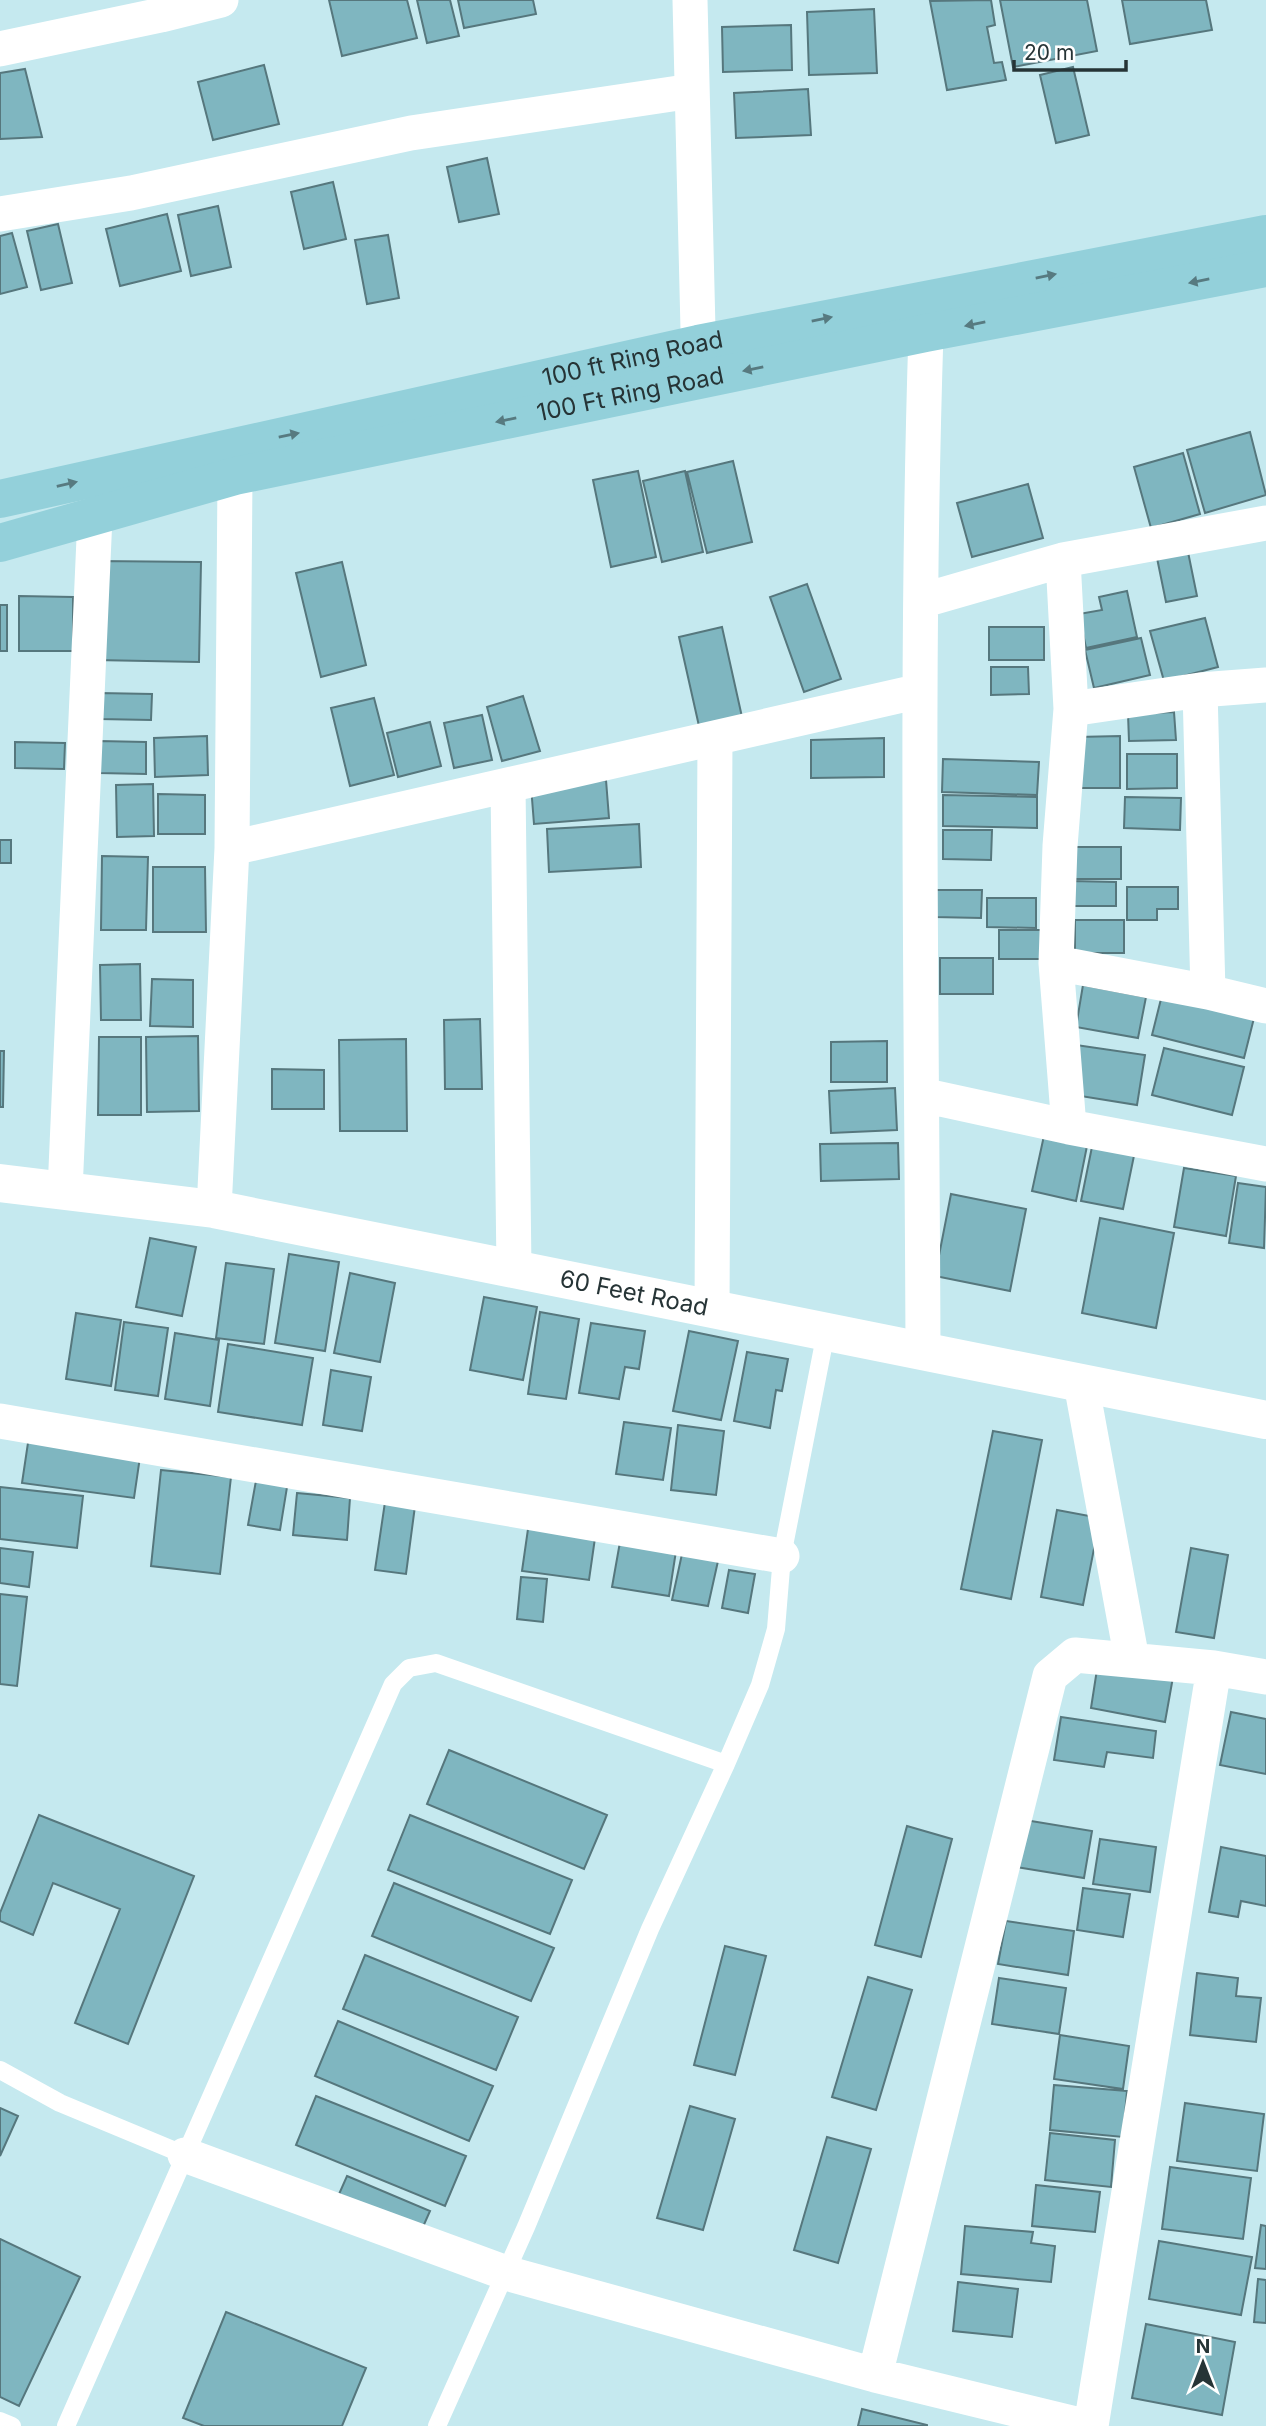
<svg xmlns="http://www.w3.org/2000/svg" width="1266" height="2426" font-family="Inter,sans-serif">
	<style>
		.building { fill: #7fb6c0; stroke: #56777d; stroke-width: 2 }
		.lines { fill: none; stroke-linecap: round; stroke-linejoin: round }
		.service { stroke: #fff; stroke-width: 18 }
		.minor { stroke: #fff; stroke-width: 35 }
		.tertiary { stroke: #fff; stroke-width: 38 }
		.primary { stroke: #93d0da; stroke-width: 38 }
		.oneway { fill: #577a80 }
		.labels { text-anchor: middle; stroke-width: 6; stroke-linejoin: round; paint-order: stroke }
		.street-label { font-size: 24px; fill: #263436; stroke: #fff }
	</style>
	<rect width="100%" height="100%" fill="#c5e9ef"/>
	<path class="building" d="M329,0h78l10,38 -75,18z
		M417,0h33l9,36 -32,7z
		M458,0h75l3,14 -72,14z
		M991,0l4,25 -8,2 7,36 8,-1 4,18 -59,10 -17,-89z
		M1000,0h87l10,51 -84,16z
		M1122,0h84l6,30 -82,14z
		M874,9l3,64 -68,2 -2,-63z
		M791,25l1,45 -69,2 -1,-45z
		M264,65l15,59 -66,16 -15,-58z
		M1073,67l16,68 -33,8 -16,-68z
		M25,69l17,68 -42,2v-66z
		M808,89l3,46 -75,3 -2,-45z
		M487,158l12,56 -40,8 -12,-55z
		M333,182l13,57 -42,10 -13,-57z
		M218,206l13,61 -40,9 -13,-61z
		M167,214l14,57 -61,15 -14,-57z
		M58,224l14,59 -31,7 -14,-59z
		M12,233l15,54 -27,7v-58z
		M388,235l11,63 -32,6 -12,-64z
		M1250,432l16,63 -61,18 -18,-63z
		M1183,453l17,61 -49,14 -17,-61z
		M733,461l19,81 -45,11 -20,-81z
		M638,471l18,86 -45,10 -18,-87z
		M685,471l18,81 -41,10 -19,-81z
		M1028,484l15,54 -71,19 -15,-54z
		M1188,552l9,44 -31,6 -9,-44z
		M97,561l104,1 -2,100 -104,-2z
		M342,562l24,103 -45,12 -25,-104z
		M807,584l34,95 -37,13 -34,-95z
		M1127,591l10,46 -51,11 -7,-34 23,-4 -3,-13z
		M19,596l54,1v54h-54z
		M0,605h7v46h-7z
		M1205,618l13,49 -54,14 -14,-50z
		M722,627l20,90 -43,9 -20,-89z
		M989,627h55v33h-55z
		M1141,638l9,37 -56,13 -9,-38z
		M991,667h37l1,27 -38,1z
		M99,693l53,1 -1,26 -52,-1z
		M523,696l17,55 -38,10 -15,-54z
		M374,698l20,77 -44,11 -19,-78z
		M1174,712l2,28 -47,1 -1,-27z
		M482,715l10,45 -38,8 -10,-45z
		M430,722l11,44 -43,11 -11,-44z
		M207,736l1,39 -53,2 -1,-39z
		M1120,736v52h-43v-51z
		M884,738v39l-73,1v-38z
		M99,741l47,1v32l-47,-1z
		M15,742l50,1 -1,26 -49,-1z
		M1127,754h50v34l-50,1z
		M943,759l96,3 -2,33 -95,-3z
		M606,780l3,38 -75,6 -3,-38z
		M153,784l1,52 -37,1 -1,-52z
		M158,794l47,1v39h-47z
		M943,795l94,2v31l-94,-2z
		M1125,797l56,1 -1,32 -56,-2z
		M639,824l2,43 -92,5 -2,-43z
		M943,830h49l-1,30 -48,-1z
		M0,840h11v23h-11z
		M1074,847h47v32h-47z
		M102,856l46,1 -2,73h-45z
		M153,867h52l1,65h-53z
		M1071,881l45,1v24h-46z
		M1127,887h51v22h-21v11h-30z
		M934,890h48l-1,28 -47,-1z
		M987,898h49v30l-49,-1z
		M1075,920h49v33h-49z
		M999,930h48v29h-48z
		M940,958h53v36h-53z
		M140,964l1,56h-40l-1,-55z
		M152,979l41,1v47l-43,-1z
		M1083,985l63,12 -8,41 -62,-11z
		M1162,995l92,23 -10,40 -92,-23z
		M480,1019l2,70h-37l-1,-69z
		M198,1036l1,75 -52,1 -1,-75z
		M99,1037h42v78h-43z
		M406,1039l1,92h-67l-1,-91z
		M887,1041v41h-56v-40z
		M1076,1045l69,10 -8,50 -69,-11z
		M1164,1048l80,19 -12,48 -80,-20z
		M0,1051h4l-1,56h-3z
		M272,1069l52,1v39h-52z
		M895,1088l2,42 -66,3 -2,-42z
		M1045,1131l43,10 -12,60 -44,-10z
		M1094,1137l42,9 -13,63 -42,-8z
		M898,1143l1,36 -78,2 -1,-37z
		M1184,1168l52,8 -10,60 -52,-9z
		M1238,1183l28,4 -2,61 -35,-5z
		M951,1194l75,15 -16,82 -75,-15z
		M1100,1218l74,15 -18,95 -74,-15z
		M150,1238l46,9 -14,69 -46,-9z
		M289,1254l50,8 -14,89 -50,-8z
		M226,1263l48,6 -10,75 -48,-6z
		M350,1273l45,10 -15,79 -46,-9z
		M484,1297l53,10 -14,73 -53,-10z
		M540,1312l39,7 -13,80 -38,-5z
		M76,1313l45,7 -10,66 -45,-7z
		M124,1322l44,6 -10,68 -43,-6z
		M591,1323l54,8 -6,38 -14,-2 -6,32 -40,-6z
		M689,1331l49,10 -17,79 -48,-9z
		M175,1333l44,7 -9,66 -45,-7z
		M228,1344l85,14 -11,67 -84,-13z
		M747,1352l41,7 -6,32 -6,-1 -6,38 -36,-7z
		M331,1370l40,7 -9,54 -39,-6z
		M624,1422l47,6 -8,52 -47,-6z
		M678,1425l46,6 -8,64 -45,-5z
		M993,1431l49,9 -31,159 -50,-10z
		M29,1436l112,14 -7,48 -112,-15z
		M161,1470l70,7 -11,97 -69,-8z
		M257,1475l31,6 -8,49 -32,-5z
		M0,1487l83,9 -6,52 -77,-9z
		M297,1493l53,5 -3,42 -54,-5z
		M385,1502l30,4 -9,68 -31,-4z
		M1057,1510l43,8 -17,87 -42,-8z
		M529,1522l67,9 -7,49 -67,-9z
		M620,1542l56,9 -7,45 -57,-9z
		M0,1548l33,4 -4,35 -29,-4z
		M1191,1548l37,7 -14,83 -38,-6z
		M682,1554l36,7 -10,45 -36,-6z
		M729,1570l26,4 -7,39 -26,-5z
		M521,1577l26,2 -4,43 -26,-3z
		M0,1594l27,3 -10,89 -17,-2z
		M1098,1663l75,14 -8,45 -74,-14z
		M1231,1712l35,7v55l-46,-9z
		M1061,1717l95,14 -3,27 -46,-6 -3,15 -50,-7z
		M449,1750l158,65 -23,54 -157,-65z
		M39,1815l155,61 -66,168 -53,-21 45,-114 -67,-26 -20,52 -33,-14v-8z
		M410,1815l162,65 -22,54 -162,-64z
		M1025,1820l67,11 -8,47 -68,-11z
		M907,1826l45,13 -31,118 -46,-12z
		M1100,1839l56,8 -6,45 -57,-8z
		M1221,1847l45,9v50l-25,-5 -3,16 -29,-5z
		M394,1883l160,65 -23,53 -159,-65z
		M1083,1888l47,6 -7,43 -46,-7z
		M1006,1921l68,10 -6,44 -70,-11z
		M725,1946l41,10 -31,119 -41,-10z
		M365,1955l153,62 -22,53 -153,-61z
		M1197,1973l41,5 -2,18 25,2 -5,44 -66,-7z
		M868,1977l44,13 -36,120 -44,-13z
		M999,1978l67,10 -7,46 -67,-10z
		M338,2021l155,65 -24,55 -154,-65z
		M1060,2035l69,11 -6,43 -69,-10z
		M1054,2085l73,6 -4,46 -73,-7z
		M316,2096l150,60 -21,50 -149,-61z
		M1185,2103l79,11 -7,57 -80,-10z
		M690,2106l45,13 -32,111 -46,-12z
		M0,2108l18,8 -18,40z
		M1050,2133l65,7 -4,47 -66,-7z
		M827,2137l44,12 -33,114 -44,-13z
		M1170,2167l81,11 -8,61 -81,-10z
		M347,2176l83,35 -19,43 -83,-35z
		M1036,2185l64,7 -5,40 -63,-6z
		M1261,2225l5,1v43l-11,-1z
		M965,2226l68,6 -2,11 24,3 -4,36 -90,-8z
		M0,2239l80,38 -61,129 -19,-9z
		M1159,2241l93,16 -11,58 -92,-16z
		M1258,2279l8,1v43l-12,-1z
		M958,2282l60,7 -6,48 -59,-6z
		M226,2312l140,56 -24,58h-138l-21,-8z
		M1146,2324l89,18 -13,73 -90,-17z
		M862,2409l65,16v1h-69z"/>
	<g class="lines">
		<path class="service" d="M0,2070l60,33 125,52
			M0,2421l12,5
			M66,2426l327,-742 16,-16 27,-5 290,101 34,-79 16,-56 6,-73 44,-224
			M437,2426l89,-199 124,-298 76,-165"/>
		<path class="minor" d="M690,0l9,371
			M0,49l161,-34 60,-15
			M0,214l131,-21 280,-60 281,-42
			M1063,560l8,149
			M921,601l142,-41 203,-37
			M1200,690l8,302
			M508,785l6,485
			M232,848l688,-157
			M1056,963l152,29 58,14
			M922,1095l147,32 -13,-164 4,-117 11,-137 129,-19 66,-5
			M1069,1127l197,37
			M65,1191l30,-675
			M214,1209l18,-361 3,-372
			M712,1309l3,-571
			M923,1352c-1,-340 -8,-680 3,-1019
			M1081,1383l51,277
			M0,1421l782,135
			M185,2155l321,118 369,102 209,51
			M875,2375l175,-699 25,-21 139,13 52,9
			M1091,2426l123,-758"/>
		<path class="tertiary" id="s1" d="M0,1183l214,26 1052,211"/>
		<g class="primary">
			<path id="s2" d="M0,499l698,-155 568,-110"/>
			<path id="s3" d="M0,543l235,-67 691,-143 340,-65"/>
		</g>
	</g>
	<defs><path id="oneway-solid" d="M-6-.8H1V-3.2L6.5 0L1 3.2V.8H-6Z" transform="scale(1.75)"/></defs>
	<g class="oneway">
		<use href="#oneway-solid" transform="translate(1046 276) rotate(-11)"/>
		<use href="#oneway-solid" transform="translate(1199 281) rotate(169)"/>
		<use href="#oneway-solid" transform="translate(822 319) rotate(-11)"/>
		<use href="#oneway-solid" transform="translate(975 324) rotate(169)"/>
		<use href="#oneway-solid" transform="translate(753 369) rotate(168)"/>
		<use href="#oneway-solid" transform="translate(506 420) rotate(168)"/>
		<use href="#oneway-solid" transform="translate(289 435) rotate(-12)"/>
		<use href="#oneway-solid" transform="translate(67 484) rotate(-13)"/>
	</g>
	<g class="labels">
		<g class="street-label">
			<text dy="8" stroke="none"><textPath href="#s2" startOffset="648">100 ft Ring Road</textPath></text>
			<text dy="8" stroke="none"><textPath href="#s3" startOffset="648">100 Ft Ring Road</textPath></text>
			<text dy="8" stroke="none"><textPath href="#s1" startOffset="644">60 Feet Road</textPath></text>
		</g>
	</g>
	<g transform="translate(1203 2363)" stroke="#ffffff" stroke-width="5" paint-order="stroke">
	<path d="M0-5L12 26L0 18L-12 26Z" fill="#263436"/>
	<text y="-10" font-size="19" font-weight="bold" text-anchor="middle" fill="#263436">N</text>
	</g>
	<path d="M1014 60v10h112v-10" fill="none" stroke="#263436" stroke-width="3.5"/>
	<text x="1024" y="60" font-size="21" fill="#263436" stroke="#ffffff" stroke-width="5" paint-order="stroke">20 m</text>
</svg>
